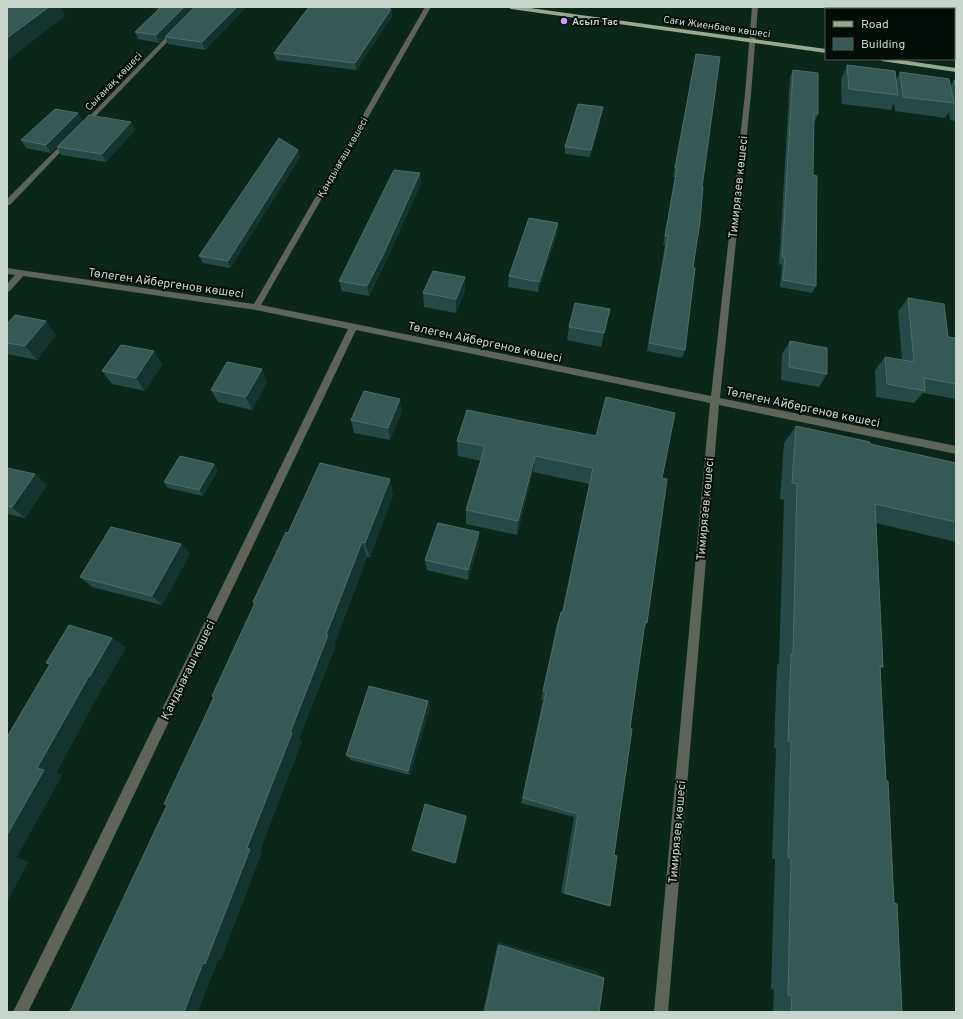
<svg xmlns="http://www.w3.org/2000/svg" width="963" height="1019" font-family="Overpass,sans-serif">
	<style>
		.lines { fill: none; stroke-linecap: round; stroke-linejoin: round }
		.minor { fill: #5e6459; fill-rule: evenodd }
		.major { fill: #9ba891; fill-rule: evenodd }
		.wall { fill: #264a47 }
		.shaded-wall { fill: #14352f }
		.building { fill: #375955; stroke: #4e6c68 }
		.poi-dot { fill: #d59bfb; stroke: #040d08; stroke-width: 1.5 }
		.labels { text-anchor: middle; stroke-width: 4; stroke-linejoin: round; paint-order: stroke }
		.far-poi-label { font-size: 10px; font-weight: bold; fill: #c6d6cd; stroke: #040d08; text-anchor: start }
		.far-street-label { font-size: 10px; fill: #c6d6cd; stroke: #040d08 }
		.street-label { font-size: 12px; fill: #c6d6cd; stroke: #040d08 }
	</style>
	<rect width="100%" height="100%" fill="#0b271a"/>
	<g class="lines">
		<path class="minor" d="M425,7h6l-170,298 450,91 34,-302 7,-87h6l-7,87 -31,304 236,48v8l-237,-49 -51,607h-14l56,-609 -354,-73 -268,561 -60,121h-15l65,-131 270,-552 -92,-19 -233,-34 -13,15 -3,1v-8l8,-9 -8,-1v-6l247,36z
			M174,29l5,1 -93,96h-4v-2z
			M65,141l5,1 -60,63h-3v-6z"/>
		<path class="major" d="M508,7h15l303,42v4l-315,-44z
			M879,59h15l62,9v4l-74,-11z"/>
	</g>
	<path class="wall" d="M147,7h47l-35,36 -21,-4 -3,-7 24,-23z
		M195,7h51l-41,43 -37,-6 -3,-7z
		M857,7h99v39h-2v-37h-97z
		M391,9l1,7 -36,54 -80,-10 -2,-7z
		M696,54l6,133 -17,163 -3,8 -35,-7 18,-106h-2l12,-68h-2l21,-114z
		M847,65l49,15 4,-8 51,14 3,-6h2v41l-6,-1 -1,-8 -4,6 -50,-7 -1,-8 -3,7 -49,-6 -1,-24z
		M793,70l25,44 -3,7h-1l-1,54 3,111 -4,7 -32,-6 2,-22 -3,-1 11,-187z
		M78,113l4,7 -31,33 -25,-5 -5,-8z
		M602,114l-12,43 -25,-3v-7z
		M131,122l4,8 -29,32 -45,-7 -4,-8z
		M300,157l-70,111 -27,-5 -4,-7z
		M420,173l1,11 -36,79 -16,33 -27,-5 -3,-10z
		M558,223l-1,11 -19,58 -30,-5 1,-11z
		M465,291l-9,22 -32,-6 -1,-14z
		M908,298l40,39 8,1v61l-33,-6 -9,10 -38,-6 -1,-27 10,-13 17,3 -4,-48z
		M610,309l-9,38 -34,-7 2,-13z
		M7,324l49,11 -19,25 -30,-6z
		M790,341l37,33 -8,13 -38,-7 1,-26z
		M154,351l8,14 -17,26 -33,-7 -10,-13z
		M267,382l-15,28 -34,-8 -7,-12z
		M402,411l-12,29 -36,-7 -3,-13z
		M796,426l74,18 86,19v79l-80,-19 7,144 -3,2 6,112 8,122 8,109h-129l1,-22 -3,-1 4,-130h-3l4,-111h-2l3,-83 2,-2 5,-163 -4,-1 4,-56z
		M457,441l205,37 -15,145 -3,5 -14,100 -16,127 -4,51 -6,-1 -43,-12 13,-76 -53,-14 22,-103h-2l16,-77 4,-11h1l27,-128 -56,-12 -16,63 -51,-11v-14l15,-49 -23,-5z
		M214,464l4,6 -15,26 -35,-8 -4,-6z
		M7,468l40,17 -22,33 -18,-4z
		M393,495l-23,62h-3l-33,88 1,2 -36,92 3,2 -42,109 2,1 -41,108 -3,1 -51,-155 47,-107 -2,-2 42,-92 -1,-2 35,-69z
		M479,543l-11,37 -41,-10 -2,-10z
		M181,544l9,10 -28,51 -70,-18 -12,-10z
		M126,647l-21,37h-1l-48,89 6,2 -46,83 12,4 -21,39 43,-236 -4,-2z
		M428,701l2,6 -20,68 -59,-15 -5,-5z
		M466,816l1,2 -11,45 -41,-11 -3,-2z
		M498,942l99,30 7,6 -5,34h-116z"/>
	<path class="shaded-wall" d="M49,7h12l4,9 -58,45v-23z
		M184,7h10l-35,36 -3,-8z
		M237,7h9l-41,43 -3,-8z
		M391,9l1,7 -36,54 -1,-7z
		M603,107l-1,7 -12,43 1,-7z
		M78,113l4,7 -31,33 -5,-8z
		M131,122l4,8 -29,32 -4,-8z
		M298,150l2,7 -70,111 -2,-7z
		M420,173l1,11 -36,79 -16,33 -2,-10z
		M558,223l-1,11 -19,58 1,-10z
		M465,277v14l-9,22v-14z
		M46,321l10,14 -19,25 -12,-14z
		M154,351l8,14 -17,26 -9,-13z
		M262,369l5,13 -15,28 -6,-13z
		M400,399l2,12 -12,29 -2,-12z
		M535,456l-2,16 -16,63 1,-14z
		M214,464l4,6 -15,26 -4,-6z
		M35,474l12,11 -22,33 -13,-11z
		M390,479l3,16 -23,62 -5,-14z
		M479,532v11l-11,37v-10z
		M362,542l5,15 -33,88 1,2 -36,92 3,2 -42,109 2,1 -41,108 -3,1 -20,52h-14l106,-279 36,-98z
		M181,544l9,10 -28,51 -10,-9z
		M112,638l14,9 -21,37 -15,-8z
		M89,676l15,8 -48,89 6,2 -46,83 12,4 -21,39v-66l30,-67z
		M428,701l2,6 -20,68 -2,-4z
		M466,816l1,2 -11,45h-1z
		M498,942l99,30 7,6 -105,-33z"/>
	<path class="building" d="M7,7h42l-42,31z
		M161,7h23l-28,28 -21,-3z
		M195,7h42l-35,35 -37,-5z
		M309,7h67l15,2 -36,54 -81,-10z
		M864,7h92v24h-2v-22h-90z
		M696,54l24,3 -18,130h1l-3,35 -7,45 2,1 -10,82 -36,-7 19,-107h-3l12,-68h-2z
		M847,65l48,6 3,24 -49,-6z
		M793,70l25,3v41l-4,-1 -1,62 4,1 -1,110 -33,-6 2,-22 -3,-1z
		M900,72l49,7 5,24 -51,-6z
		M954,80h2v10z
		M578,104l25,3 -12,43 -26,-3z
		M55,109l23,4 -32,32 -25,-5z
		M89,115l42,7 -29,32 -45,-7z
		M279,138l19,12 -70,111 -29,-5z
		M394,170l26,3 -36,80 -17,33 -28,-5z
		M529,218l29,5 -19,59 -30,-6z
		M433,271l32,6 -9,22 -33,-6z
		M908,298l36,6 4,33 8,1v46l-32,-6 1,13 -38,-7 -2,-27 29,5z
		M575,303l35,6 -6,24 -35,-6z
		M15,315l31,6 -21,25 -18,-3v-19z
		M790,341l37,7v26l-38,-7z
		M121,345l33,6 -18,27 -34,-7z
		M227,362l35,7 -16,28 -35,-7z
		M364,391l36,8 -12,29 -37,-8z
		M606,397l69,16 -13,65 5,1 -20,144 -2,-1 -15,106 2,1 -18,126 3,1 -7,50 -45,-13 13,-79 -55,-16 23,-106 -3,-1 18,-79h2l30,-144 -58,-12 -17,65 -52,-11 19,-64 -28,-5 10,-31 129,26z
		M796,426l74,16v2l86,19v59l-81,-18 8,163 -3,-1 6,115h2l6,122 3,1 5,108h-111l1,-16 -4,-1 3,-137 -3,-1 3,-116h-3l3,-87 2,1 4,-171 -5,-1z
		M180,456l34,8 -15,26 -35,-8z
		M320,463l70,16 -25,64 -3,-1 -36,93h2l-38,98h2l-45,115 3,1 -45,115 -2,-1 -19,49h-114l97,-207 -3,-1 50,-107 -2,-1 43,-93 -2,-1 33,-70 2,1z
		M7,468l28,6 -23,33 -5,-1z
		M438,523l41,9 -11,38 -43,-10z
		M111,527l70,17 -29,52 -72,-19z
		M69,625l43,13 -22,38h-1l-52,92 7,2 -37,65v-98l43,-73 -4,-1z
		M369,686l59,15 -20,70 -62,-16z
		M425,804l41,12 -11,47 -43,-13z
		M499,945l105,33 -5,34h-114z"/>
	<circle class="poi-dot" cx="564" cy="21" r="4"/>
	<g class="labels">
		<g class="far-poi-label">
			<text x="572" y="25">Асыл Тас</text>
		</g>
		<g class="far-street-label">
			<text transform="translate(717 26) rotate(8)" y="4">Сағи Жиенбаев көшесі</text>
			<text transform="translate(113 81) rotate(-46)" y="4">Сығанақ көшесі</text>
			<text transform="translate(342 157) rotate(-60)" y="4">Қандыағаш көшесі</text>
		</g>
		<g class="street-label">
			<text transform="translate(738 187) rotate(-84)" y="4">Тимирязев көшесі</text>
			<text transform="translate(166 283) rotate(8)" y="4">Төлеген Айбергенов көшесі</text>
			<text transform="translate(485 342) rotate(12)" y="4">Төлеген Айбергенов көшесі</text>
			<text transform="translate(803 407) rotate(12)" y="4">Төлеген Айбергенов көшесі</text>
			<text transform="translate(705 509) rotate(-85)" y="4">Тимирязев көшесі</text>
			<text transform="translate(188 670) rotate(-64)" y="4">Қандыағаш көшесі</text>
			<text transform="translate(677 832) rotate(-85)" y="4">Тимирязев көшесі</text>
		</g>
	</g>
	<rect width="963" height="1019" fill="none" stroke="#c6d6cd" stroke-width="16"/>
	<rect x="825" y="8" width="130" height="52" fill="#040d08" stroke="#525d57"/>
	<rect x="833" y="21" width="20" height="6" fill="#9ba891" stroke="#525d57"/>
	<text x="861" y="28" font-size="12" fill="#c6d6cd">Road</text>
	<rect x="833" y="38" width="20" height="12" fill="#375955" stroke="#525d57"/>
	<text x="861" y="48" font-size="12" fill="#c6d6cd">Building</text>
</svg>
